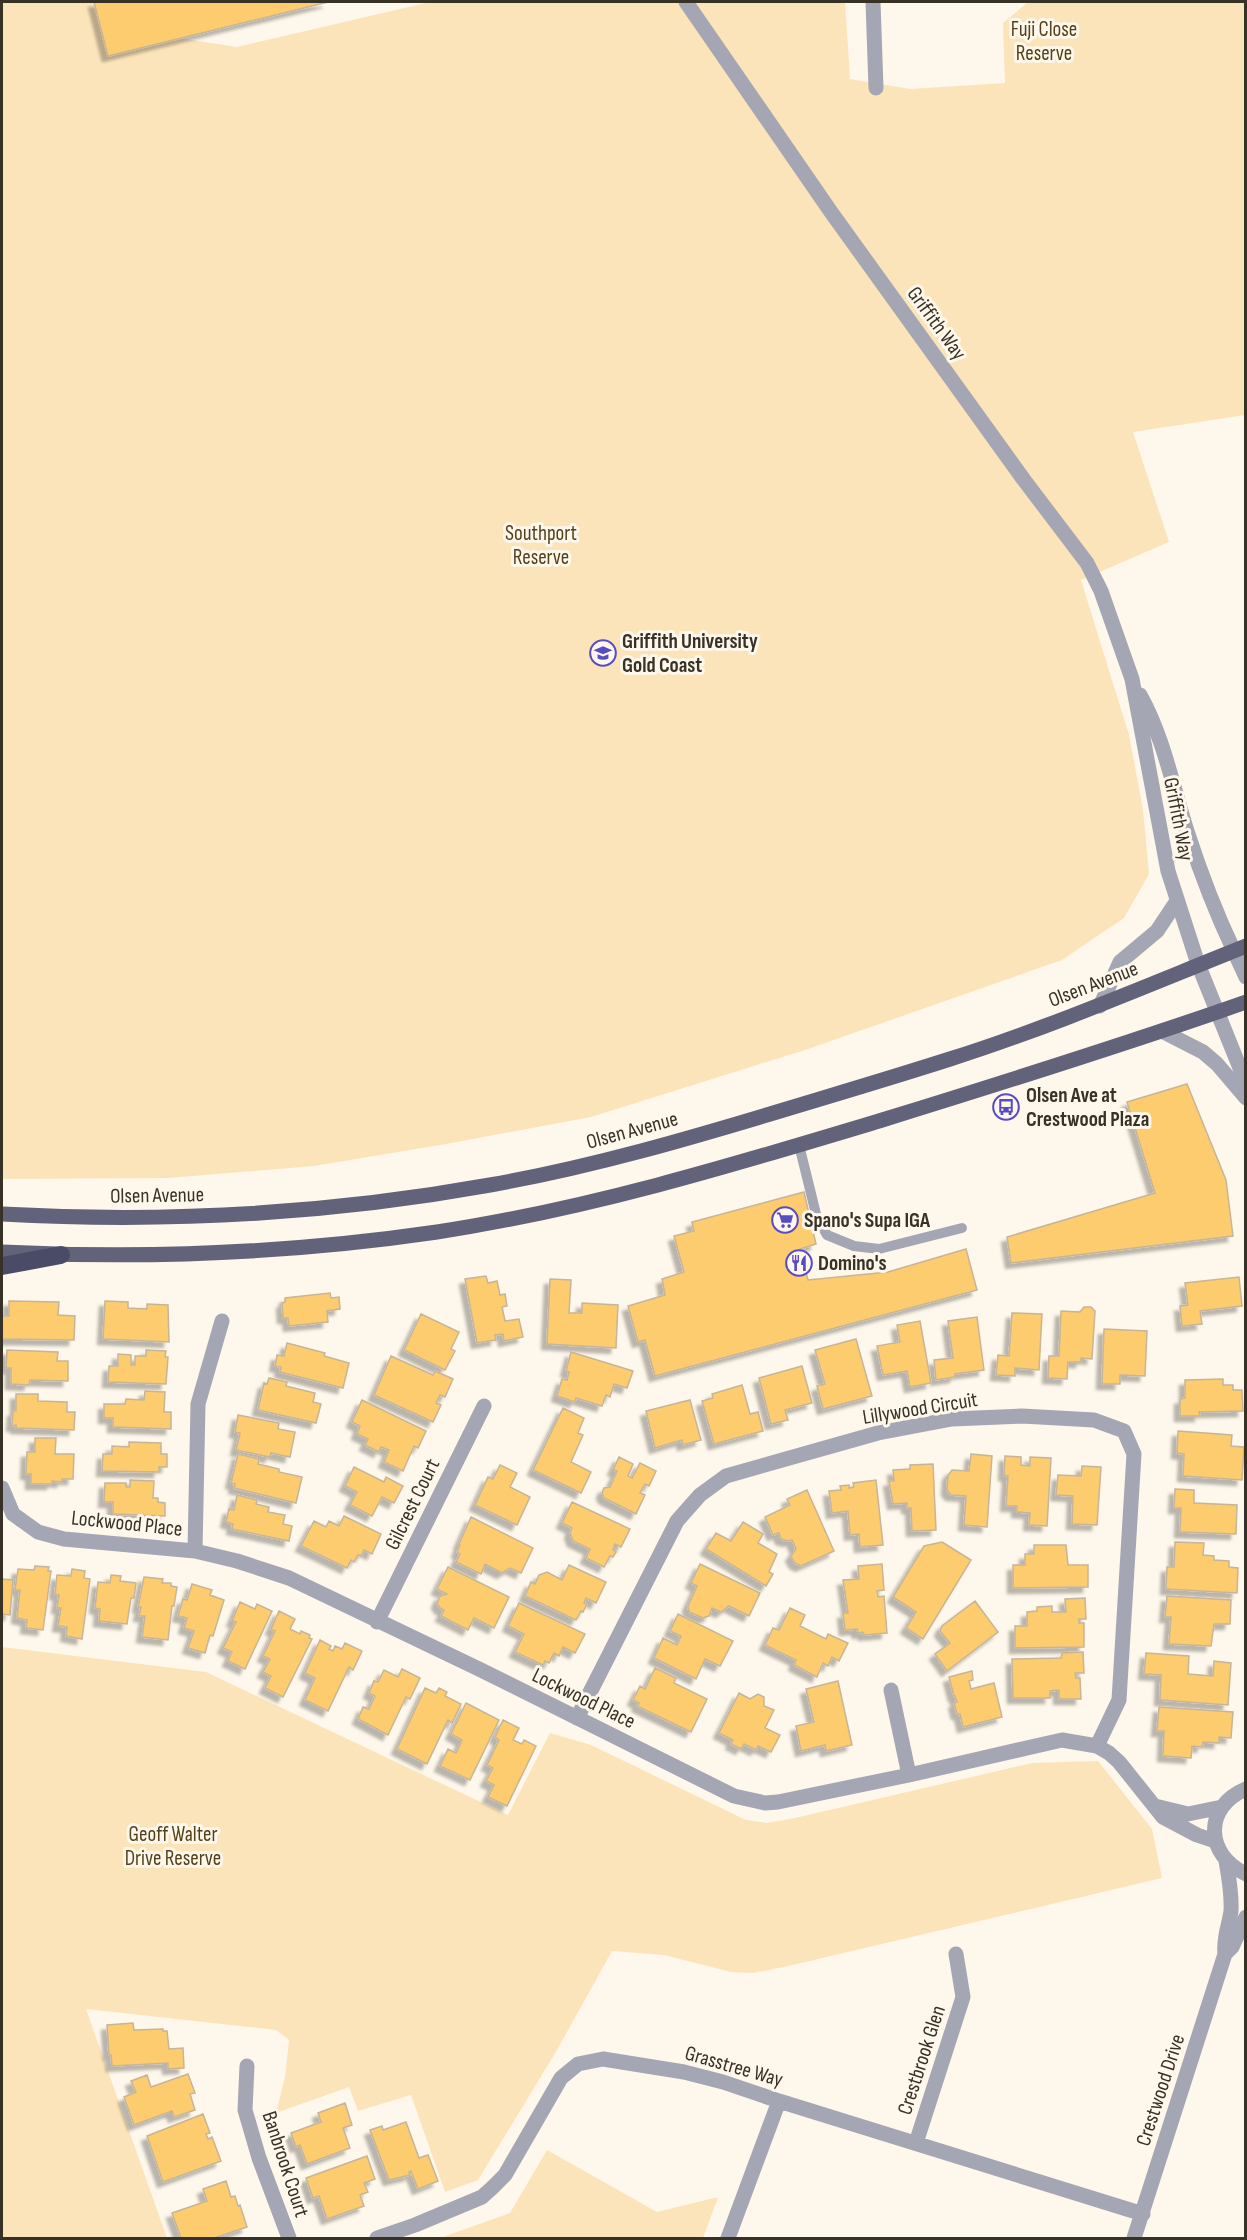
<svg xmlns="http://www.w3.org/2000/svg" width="1247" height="2240" font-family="'Sofia Sans Condensed',sans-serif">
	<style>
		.green { fill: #fce4ba }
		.building { fill: #fdcc6e; stroke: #c6b598; stroke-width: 1.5; filter: url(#shadow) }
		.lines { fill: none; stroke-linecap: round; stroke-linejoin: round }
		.service { stroke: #a5a6b4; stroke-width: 10 }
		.minor { stroke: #a5a6b4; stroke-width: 15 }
		.tertiary { stroke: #a5a6b4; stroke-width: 15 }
		.primary { stroke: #62637b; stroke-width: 15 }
		.motorway { stroke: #4a4c67; stroke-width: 18 }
		.labels { text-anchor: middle; stroke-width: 6; stroke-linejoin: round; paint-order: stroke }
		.park-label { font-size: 21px; fill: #543f18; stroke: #fef7eb }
		.street-label { font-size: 21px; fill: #383125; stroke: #fef7eb }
		.poi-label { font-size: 21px; font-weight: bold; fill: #383125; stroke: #fef7eb; text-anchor: start }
	</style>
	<defs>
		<filter id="shadow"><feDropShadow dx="-5.5" dy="5.5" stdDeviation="1.5" flood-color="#0004"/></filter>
	</defs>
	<rect width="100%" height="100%" fill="#fef7eb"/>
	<path class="green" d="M2,2h92l14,54 71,-18 58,9 193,-45h415l5,77 60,10 95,-6 -2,-60 25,-21h217v413l-112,17 36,110 -88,38 48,155 14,75 6,64 -25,44 -62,42 -254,89 -217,68 -145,27 -132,22 -146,12 -166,1z
		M2,1647l204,25 302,143 42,-82 41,12 155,75 21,3 28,-5 237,-55 66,-2 54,68 10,49 -378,89 -31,6 -22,-1 -67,-17 -52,-4 -55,99 -79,130 -33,12 -34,-97 -53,16 -9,-24 -73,26 9,-36 4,-37 -13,-10 -190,-21 81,229h-165z
		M547,2150l110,62 61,-15 -15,41h-263l70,-25z"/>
	<path class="building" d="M94,2h234l-220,54z
		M1187,1084l39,96 7,56 -222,27 -4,-26 148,-44 -28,-91z
		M804,1192l12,52 -16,5 8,31 80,-8 78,-23 11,41 -322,86 -10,-36 -7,2 -10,-36 37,-11 -3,-16 22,-7 -10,-36 20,-5 -2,-9z
		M486,1276l2,7 9,-2 3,14 5,-1 2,12 -5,1 3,14 14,-2 4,18 -19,4 -1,-7 -8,1 1,5 -19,3 -12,-64z
		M1239,1277l3,29 -42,5 2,13 -20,2 -2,-20 8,-1 -3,-22z
		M550,1279l21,1 -2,33h13v-10l36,2 -2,43 -69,-4z
		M330,1293l1,5 8,-1 1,12 -13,2 1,11 -39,4 -1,-8h-5l-1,-15 3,-1v-4z
		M9,1301l50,1 -1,13 17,1 -1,24 -72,-1v-23h7z
		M105,1301l23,1v6l19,1v-5l21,1 1,37 -66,-3z
		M1084,1307h7l4,4 -3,48 -11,-1v4h-13l-1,17 -19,-1 1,-22h10l2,-45 19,1z
		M1012,1313l30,1 -3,56 -24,-2v8l-19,-1 2,-20 11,1z
		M421,1314l38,18 -8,17 4,2 -10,19 -41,-20z
		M977,1317l7,53 -29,4v3l-19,3 -2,-20 19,-2 -5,-37z
		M920,1321l11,62 -21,4 -3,-16 -24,4 -6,-29 23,-4 -3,-17z
		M1104,1329l43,2 -2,45 -25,-1v9h-18z
		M856,1339l16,57 -49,13 -6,-23 8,-2 -10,-34z
		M287,1343l38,10 -1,3 25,7 -6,25 -63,-16 1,-5 -6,-1 2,-11 7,1z
		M7,1350l51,2 -1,9h11v20l-38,-1 -1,5 -18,-1v-16h-5z
		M146,1350l20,1 -1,6h3l-2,27 -58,-2 1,-16h9v-12l13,1v10h4v-9h11z
		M571,1352l62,19 -6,17 -13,-4 -4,13 -4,-2 -4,11 -26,-8 -1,4 -18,-6 5,-17 5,1 2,-8 -3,-1z
		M391,1356l42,19 2,-4 18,8 -8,18 -5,-2 -4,8 5,2 -8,17 -59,-27z
		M802,1366l10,37 -27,7 3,10 -17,4 -12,-46z
		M269,1378l18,4 -1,4 29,7 -2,9 8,2 -5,19 -58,-13 6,-27 3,1z
		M1223,1379v6h10v5h9l1,21 -44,1 1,4h-20v-17l5,-1v-18z
		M742,1385l8,29 8,-2 5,19 -49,13 -12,-43 11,-3 -1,-4z
		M145,1391l20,1 -1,20h7v17l-58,-2v-9h-9v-14h21l1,-5 18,1z
		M16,1394h22v7l29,1v10h8l-1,18 -58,-2v-3l-4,1 1,-15h3z
		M362,1400l64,31 -8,17 -4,-2 -11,25 -19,-9 5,-12 -8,-3 -2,5 -14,-7 3,-6 -11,-5 3,-8 -8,-4z
		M690,1400l11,40 -18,5 -1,-5 -27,8 -9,-37z
		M563,1408l21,10 -6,15 5,2 -12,27 20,10 -10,21 -48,-23z
		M238,1415l41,8 -1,6 17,3 -5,25 -19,-4 -1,4 -34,-7 4,-17 -5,-1z
		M1178,1431l54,4 -1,11 13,1 -2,33 -59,-4 1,-22 -7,-1z
		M35,1438h21l-1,16h19l-1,25h-11v3l-10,-1v3h-21v-10h-5l1,-22h8z
		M129,1442l32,1v11h6v13h-8v5l-57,-1 1,-17h9v-8l17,1z
		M238,1454l21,5 -1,5 21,5v3l23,5 -6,26 -62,-15 1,-4 -4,-1z
		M971,1454l21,2 -5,71 -23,-2 2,-29 -15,-1 -4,-5 1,-15 4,-5 17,1z
		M1005,1456l16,1v8l9,1v-9l21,1 -4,68 -18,-1 1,-12 -13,-1v-6h-11l2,-30 -4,-1z
		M619,1457l14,7 -5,12 4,2 8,-15 16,8 -7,15 -4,-2 -5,9 5,2 -9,19 -32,-16 -2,-5 2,-5 6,-1 7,-16 -4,-1z
		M933,1464l3,66 -24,1 -1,-23h-4v-5l-14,1 -4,-23h5l-1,-11 17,-1v-4z
		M500,1465l17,8 -7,14 20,10 -13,28 -42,-20 13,-28 5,2z
		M1082,1466l19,1 -4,58 -25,-1 1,-28 -17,-1 2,-20 23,1z
		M354,1467l30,15 2,-5 17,9 -9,17 -12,-6 -10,19 -22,-11 7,-13 -12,-6z
		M130,1480l24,1 -1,17h5v4l7,1v13l-52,-2v-12h-9l1,-19h21v4h4z
		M876,1480l7,65 -23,2 -1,-13 -9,1 -2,-24 -16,2 -3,-22 12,-1 -1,-4 9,-1v3l5,-1 -1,-4z
		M1175,1489l19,1v13l43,2 -1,29 -56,-2 1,-24h-7z
		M807,1490l27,61 -33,15 -6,-3 -4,-7 5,-7 -4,-9 -4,1 -7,-2 -2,-6 -6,2 -8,-18 25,-12 -3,-6z
		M237,1495l20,5 -1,4 13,3 -1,5 17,3 -2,9 9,2 -3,15 -57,-12 1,-5 -7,-2 3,-13 5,1z
		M572,1502l58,27 -9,18 -6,-3 -2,6 3,2 -3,5 -3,-1 -6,11 -18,-9 4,-9 -17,-8 -3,-8 2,-5 -10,-5z
		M344,1516l37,18 -9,20 -8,-4 -3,6 -3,-1 -4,7 -3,-2 -4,8 -46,-22 13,-25 12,6 3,-6 10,5z
		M471,1517l62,31 -12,25 -11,-5 -8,5 -17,-9 -4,10 -25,-12 4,-8 -3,-2 3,-7 -1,-1z
		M743,1522l20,12 -5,9 19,11 -8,18 4,2 -7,12 -60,-37 10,-16 15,8z
		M942,1542l29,18 -48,79 -17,-11 10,-16 -23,-15 31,-51z
		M1175,1542l29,1 -1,12 11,1v4l15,1v6l9,1 -1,25 -71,-4 1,-22h7z
		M1034,1545h32l2,20h20v22l-75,1v-23h12v-11h9z
		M700,1564l60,29 -11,23 -20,-10 -8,6 -9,-4 -3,8 -6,2 -14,-6 -1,-6 9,-20 -6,-3z
		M882,1564l2,26 -7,1 1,6 6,-1 3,37 -23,2 -1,-3 -5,1 -1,-4 -12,1 -2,-17h5l-5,-33 16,-1 -1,-13z
		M569,1565l37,17 -10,21 -10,-5 -2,5 3,1 -4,8 -2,-1 -5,9 -51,-24 6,-14 4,2 4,-9 8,-3 15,8z
		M35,1566l14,1 -1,4h3l-8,59 -17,-2 1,-8 -10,-2 3,-28h-5l3,-21 16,1z
		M448,1567l61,30 -15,31 -20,-10 -6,12 -27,-14 3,-6 -4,-2 -3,-5 3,-7 7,-2 -10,-5z
		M72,1569l13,2 -1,7 6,1 -8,60 -16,-3 1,-9 -9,-1 3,-18h-4l2,-13 -4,-1 2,-19 14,1z
		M111,1575l10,1 -1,5 16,2 -2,15h-3l-4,26 -28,-3 1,-12 -5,-1 3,-26 12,1z
		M144,1577l19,2 -1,4h9v3l6,1 -3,19h-2l-4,34 -26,-3 3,-21h-6l2,-9h-3z
		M2,1579l11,1 -3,35 -8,-1v6z
		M192,1584l20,6 -2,5 14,5 -11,36 -3,-1 -5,18 -17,-5 6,-17 -10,-3 3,-10 -9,-2 5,-17 4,1z
		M1167,1596l64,4 -1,24h-16l-3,22 -42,-2 2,-27h-6z
		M1085,1598l1,21h-7v4h5v24l-69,1v-22h12v-14l10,-1v-4l15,-1v6h14l-1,-13z
		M975,1601l23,31 -51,39 -12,-17 15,-11 -10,-12 2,-5z
		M240,1602l15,7 2,-5 15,7 -27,58 -17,-8 4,-9 -9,-4 13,-26 -4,-1z
		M519,1603l66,31 -10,19 -12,-6 -4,9 -5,-3 -5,10 -4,-2 -2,4 -28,-13 9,-18 -16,-8z
		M790,1608l15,7 -5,11 26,13 2,-5 20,9 -9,18 -7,-4 -4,9 -5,-3 -6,14 -23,-12 2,-5 -31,-15 8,-17 6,2z
		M279,1611l16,8 -5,10 10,5 1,-3 9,4 -1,3 3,1 -29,58 -18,-9 6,-12 -8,-4 7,-13 -7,-3 12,-25 -4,-2z
		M678,1614l55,27 -13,25 -15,-7 -9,20 -42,-21 9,-20 14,7 4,-9 -11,-5z
		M320,1640l11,6 -2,3 4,2 2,-5 7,3 3,-6 17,8 -9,19 -4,-3 -21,44 -23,-11 10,-22 -10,-5z
		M1083,1652l1,21h-9l1,5h4l1,21h-22v-9l-9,1v7h-37l-1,-39 49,-1 1,-5z
		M1146,1653l43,3 -1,18 25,2 1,-15 17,2 -3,42 -68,-5 1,-25 -17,-1z
		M655,1668l21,10 -2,5 33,16 -16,33 -54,-26 2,-3 -6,-3 7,-14 5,3z
		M402,1669l18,9 -10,21 -4,-2 -18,38 -30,-16 5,-12 6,2 6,-13 -6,-3 5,-12 4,1 6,-12 14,7z
		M972,1671l1,9 -4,1 2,8 23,-6 8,34 -39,10 -3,-13h-3l-3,-11 3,-1 -2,-6h-1l-5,-19z
		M838,1681l14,64 -26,6 -1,-6 -24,6 -5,-25 18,-4 -8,-33z
		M425,1688l11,5 3,-5 8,4 -2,4 16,8 -9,19 -4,-3 -21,44 -30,-15z
		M739,1693l11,6 8,-5 6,3v9l10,4 -9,18 15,7 -9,17 -13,-6 -2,4 -12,-6 -3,5 -10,-5 2,-4 -14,-7z
		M466,1703l33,17 -29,60 -30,-14 8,-17 8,4 6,-13 -11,-6z
		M1159,1707l74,5 -2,26 -12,-1v6l-16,-1 -1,5 -10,-1 -1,12 -28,-2 1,-25h-7z
		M503,1720l16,8 -6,12 9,4 2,-4 12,6 -29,60 -19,-9 6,-12 -8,-4 7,-13 -6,-3 12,-25 -4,-3z
		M133,2023l1,7 29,-1v2h4l2,18 14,-1 1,20 -16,1v-6l-56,3 -1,-11h-2l-2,-30z
		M188,2074l7,19 -5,1 5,16 -21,7 -2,-6 -38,14 -10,-28 12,-5 -5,-11 16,-6 4,12z
		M345,2103l7,22 -9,3 7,20 -43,16 -7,-19 -4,2 -5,-14 30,-11 -3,-9z
		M203,2114l7,19 -4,1 2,5 4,-2 9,24 -58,21 -16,-46z
		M406,2122l13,36 9,-3 10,26 -20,8 -7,-18 -2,1 1,3 -21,5 -19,-50 12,-4 1,4z
		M367,2156l8,23 -11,4 4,9 -8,3 4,11 -37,13 -8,-23 -6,2 -7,-20z
		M226,2181l5,16 4,-1 3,10 2,-1 7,22 -33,11h-33l-9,-25 35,-12 -4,-12z"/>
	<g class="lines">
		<path class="service" d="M799,1145l18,73 10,17 27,11 25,3 83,-21"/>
		<path class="minor" d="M873,2l3,86
			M1234,951l12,26
			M1198,964l48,119
			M1162,1031l41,21 14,12 29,34
			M2,1488l11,26 25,18 26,7 131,12 42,10 52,17 192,92 253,126 31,7 13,-1 131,-27 153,-35 35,6 12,7 10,9 44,55 34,18 18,6
			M195,1551l3,-147 24,-83
			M377,1622l107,-216
			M891,1690l18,85
			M577,1718l100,-197 23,-26 26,-19 152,-43 74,-14 70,-3 72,4 30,11 10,23 -15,246 -22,46
			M1246,1789c-43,18 -41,66 0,85
			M1155,1806l33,8 34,-7
			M1225,1954l7,-7 14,-30
			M247,2066l-2,44 14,48 30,80
			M916,2143l47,-146 -7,-43
			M377,2238l38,-13 67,-28 11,-10 12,-12 56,-97 17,-14 25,-5 81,13 39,10 56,19 364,113
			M728,2238l51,-137
			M1134,2238l91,-284c-2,-16 4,-28 6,-43 1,-17 -2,-33 -5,-50"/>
		<path class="tertiary" d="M686,2l145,210 193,268 63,83 14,28 31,88 36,192 30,93
			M1140,695c24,43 33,93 48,139 13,40 28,79 46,117
			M1100,1006l20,-44 37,-31 20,-30"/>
		<path class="primary" d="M2,1214c162,9 327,0 488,-29 102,-18 201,-47 300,-77 53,-16 107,-32 160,-49 101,-32 198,-74 296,-113
			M2,1252c145,7 291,1 435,-20 151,-23 296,-67 442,-111 123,-38 245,-76 367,-119"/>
		<path class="motorway" d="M2,1266l59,-11"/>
	</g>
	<defs>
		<g id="university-ring" transform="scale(1.35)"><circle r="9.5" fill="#fef7eb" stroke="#584cc4" stroke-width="1.5"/><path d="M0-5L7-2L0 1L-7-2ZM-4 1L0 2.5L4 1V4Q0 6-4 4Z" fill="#584cc4"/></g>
		<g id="bus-ring" transform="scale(1.35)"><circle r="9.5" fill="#fef7eb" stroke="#584cc4" stroke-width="1.5"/><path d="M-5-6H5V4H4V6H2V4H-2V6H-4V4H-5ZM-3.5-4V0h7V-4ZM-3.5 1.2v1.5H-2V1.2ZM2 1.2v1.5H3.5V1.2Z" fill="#584cc4"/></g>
		<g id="supermarket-ring" transform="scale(1.35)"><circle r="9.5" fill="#fef7eb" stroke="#584cc4" stroke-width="1.5"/><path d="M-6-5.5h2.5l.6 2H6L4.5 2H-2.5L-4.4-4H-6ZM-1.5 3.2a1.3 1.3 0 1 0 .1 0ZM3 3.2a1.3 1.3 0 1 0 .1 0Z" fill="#584cc4"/></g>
		<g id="restaurant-ring" transform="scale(1.35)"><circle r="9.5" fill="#fef7eb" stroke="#584cc4" stroke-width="1.5"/><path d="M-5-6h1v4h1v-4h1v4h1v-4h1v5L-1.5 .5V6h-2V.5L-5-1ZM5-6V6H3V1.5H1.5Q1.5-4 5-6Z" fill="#584cc4"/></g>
	</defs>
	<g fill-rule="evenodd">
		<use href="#university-ring" x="603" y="653"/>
		<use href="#bus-ring" x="1006" y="1107"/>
		<use href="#supermarket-ring" x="785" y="1220"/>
		<use href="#restaurant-ring" x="799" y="1263"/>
	</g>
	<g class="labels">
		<g class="park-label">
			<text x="1044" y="36">Fuji Close<tspan x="1044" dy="24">Reserve</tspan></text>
			<text x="541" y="540">Southport<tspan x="541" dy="24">Reserve</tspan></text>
			<text x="173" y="1841">Geoff Walter<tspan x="173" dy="24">Drive Reserve</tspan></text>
		</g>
		<g class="street-label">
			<text transform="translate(937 323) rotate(54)" y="7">Griffith Way</text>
			<text transform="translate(1179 819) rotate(79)" y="7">Griffith Way</text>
			<text transform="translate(1093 984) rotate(-21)" y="7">Olsen Avenue</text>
			<text transform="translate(632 1130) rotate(-15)" y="7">Olsen Avenue</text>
			<text transform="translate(157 1195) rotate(-1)" y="7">Olsen Avenue</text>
			<text transform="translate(920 1408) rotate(-9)" y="7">Lillywood Circuit</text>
			<text transform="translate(412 1504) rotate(-64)" y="7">Gilcrest Court</text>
			<text transform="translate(127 1523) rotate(6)" y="7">Lockwood Place</text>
			<text transform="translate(584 1698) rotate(26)" y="7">Lockwood Place</text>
			<text transform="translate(921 2060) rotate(-72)" y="7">Crestbrook Glen</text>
			<text transform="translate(734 2066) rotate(16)" y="7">Grasstree Way</text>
			<text transform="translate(1160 2090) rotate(-72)" y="7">Crestwood Drive</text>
			<text transform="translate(286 2164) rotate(72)" y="7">Banbrook Court</text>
		</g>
		<g class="poi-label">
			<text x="622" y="648">Griffith University<tspan x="622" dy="24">Gold Coast</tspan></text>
			<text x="1026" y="1102">Olsen Ave at<tspan x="1026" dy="24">Crestwood Plaza</tspan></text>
			<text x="804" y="1227">Spano's Supa IGA</text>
			<text x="818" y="1270">Domino's</text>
		</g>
	</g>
	<rect width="1247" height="2240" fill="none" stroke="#383125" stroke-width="6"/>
</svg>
